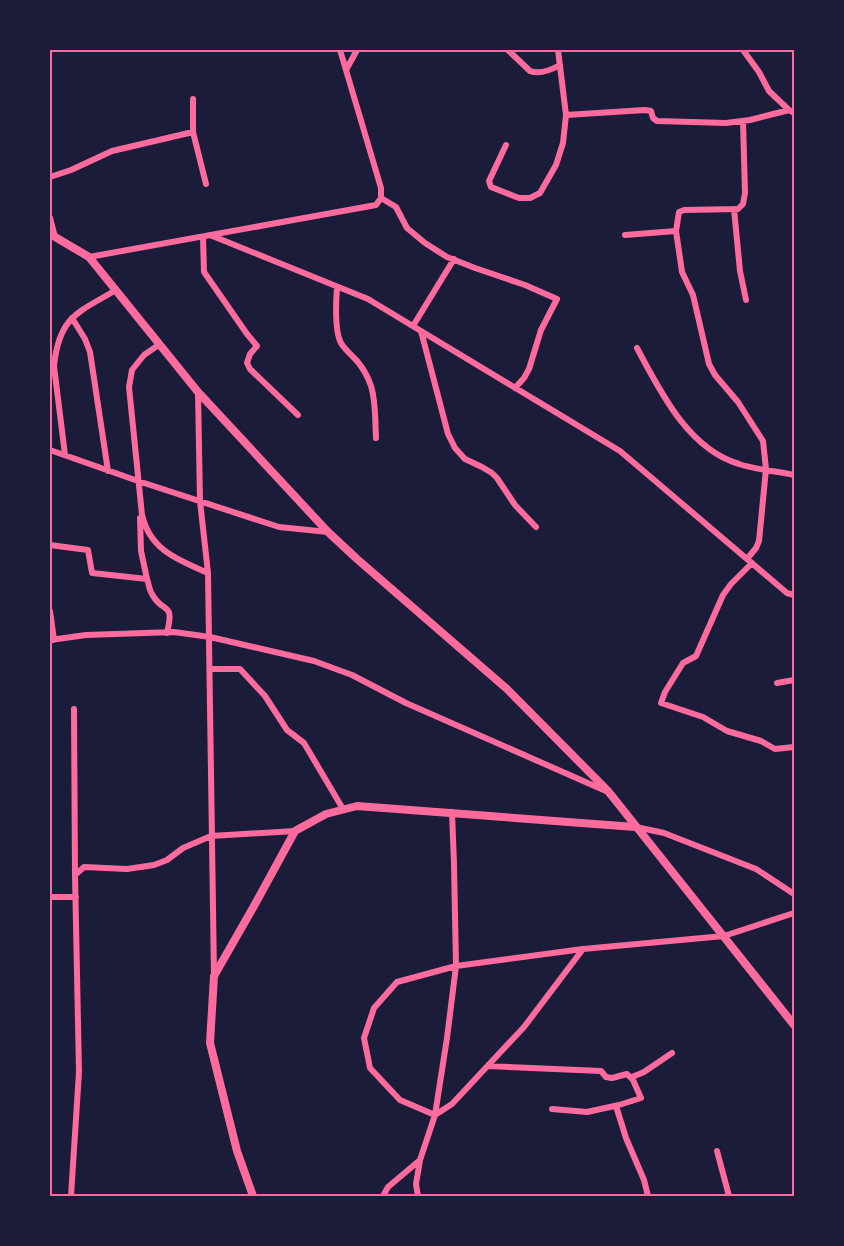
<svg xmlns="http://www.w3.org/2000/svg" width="844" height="1246" font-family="Poppins,sans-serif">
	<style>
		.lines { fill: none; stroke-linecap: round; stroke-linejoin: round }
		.minor { stroke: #ff6b9d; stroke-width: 6 }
		.tertiary { stroke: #ff6b9d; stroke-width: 8 }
		.secondary { stroke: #ff6b9d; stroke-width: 8 }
		.neatline { fill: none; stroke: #ff6b9d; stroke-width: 2 }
	</style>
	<rect width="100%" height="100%" fill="#1b1b3a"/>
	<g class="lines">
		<path class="minor" d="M340,50l6,20
			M508,50l22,21c10,4 21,-1 30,-6
			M743,50l16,22 10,19 20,19 5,3
			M193,99v33l13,52
			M566,115l79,-5 6,1 2,7 4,3 69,2 24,-3 39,-10
			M506,145l-17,36 2,6 28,11h11l10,-5 16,-28 7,-22 3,-28 -8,-65
			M50,177l21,-7 41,-19 81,-19
			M381,198l15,9 11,21 18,15 22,14 28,11 50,17 32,14 -16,31 -12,39 -5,9 -9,10
			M734,209l6,62 6,29
			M50,218l5,19
			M676,231l3,-19 5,-2 54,-1 5,-5 2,-11 -2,-72
			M210,235l158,64 252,152 167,142 7,2
			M625,235l51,-4 6,41 11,23 16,69 6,11 23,27 25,39 3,28 -7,72 -3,7 -9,11
			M203,237l1,35 43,62 10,12 -7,8 -3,9 3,6 48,46
			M89,257l287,-52 5,-7v-10l-35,-118 11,-20
			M337,287c-1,14 -3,43 4,56 4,7 11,12 16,18 6,7 11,16 14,25 5,16 4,34 5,52
			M72,318l13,21 5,13 18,119
			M413,326l41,-67
			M421,331l27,103 7,14 10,11 17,8 10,6 5,5 18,27 21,22
			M160,344l-16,11 -12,15 -3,17 13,128c8,35 36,45 66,58
			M637,348c23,43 51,101 102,116 18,6 37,7 55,11
			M198,392l2,109 8,72 6,402
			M50,450l88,31 141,46 49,5
			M65,455l-11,-89c5,-49 23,-53 62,-76
			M140,518l1,33 6,28
			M50,545l38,5 4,23 55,6c2,5 2,11 5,15 11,21 23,6 15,39
			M752,563l-21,21 -8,11 -27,61 -13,7 -18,29 -4,11 42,14 24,14 34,10 14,8 19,-2
			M50,611l4,29
			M50,640l36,-5 88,-3 36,5 104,24 38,14 54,28 200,88
			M210,669h30l25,27 22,34 17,13 39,66
			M777,683l17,-3
			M636,827l28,6 92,36 38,25
			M75,875l9,-8 43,2 27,-4 13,-5 16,-12 28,-12 84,-5
			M50,897h26
			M583,949l-59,78 -72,77 -17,11 -35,-15 -30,-32 -6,-30 10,-30 23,-26 59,-16 127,-17 141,-13 70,-23
			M488,1066l113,5 5,6 6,1 15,-4 6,6 8,18 -22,7 -32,7 -35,-3
			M632,1077l12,-5 28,-19
			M616,1106l10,32 18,42 4,16
			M717,1151l12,45
			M71,1196l8,-124 -4,-197 -1,-166
			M383,1196l5,-9 32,-27 15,-45 12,-77 9,-72 -2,-102 -2,-52
			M418,1196l-2,-12 4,-24"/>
		<path class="tertiary" d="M253,1196l-16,-45 -27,-108 4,-67 40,-70 41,-75 31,-17 31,-8 278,21"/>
		<path class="secondary" d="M50,234l39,23 109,135 130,140 29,27 150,130 101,102 186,234"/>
	</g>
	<rect width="844" height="1246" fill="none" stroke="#1b1b3a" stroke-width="102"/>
	<rect x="51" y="51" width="742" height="1144" class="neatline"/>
</svg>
